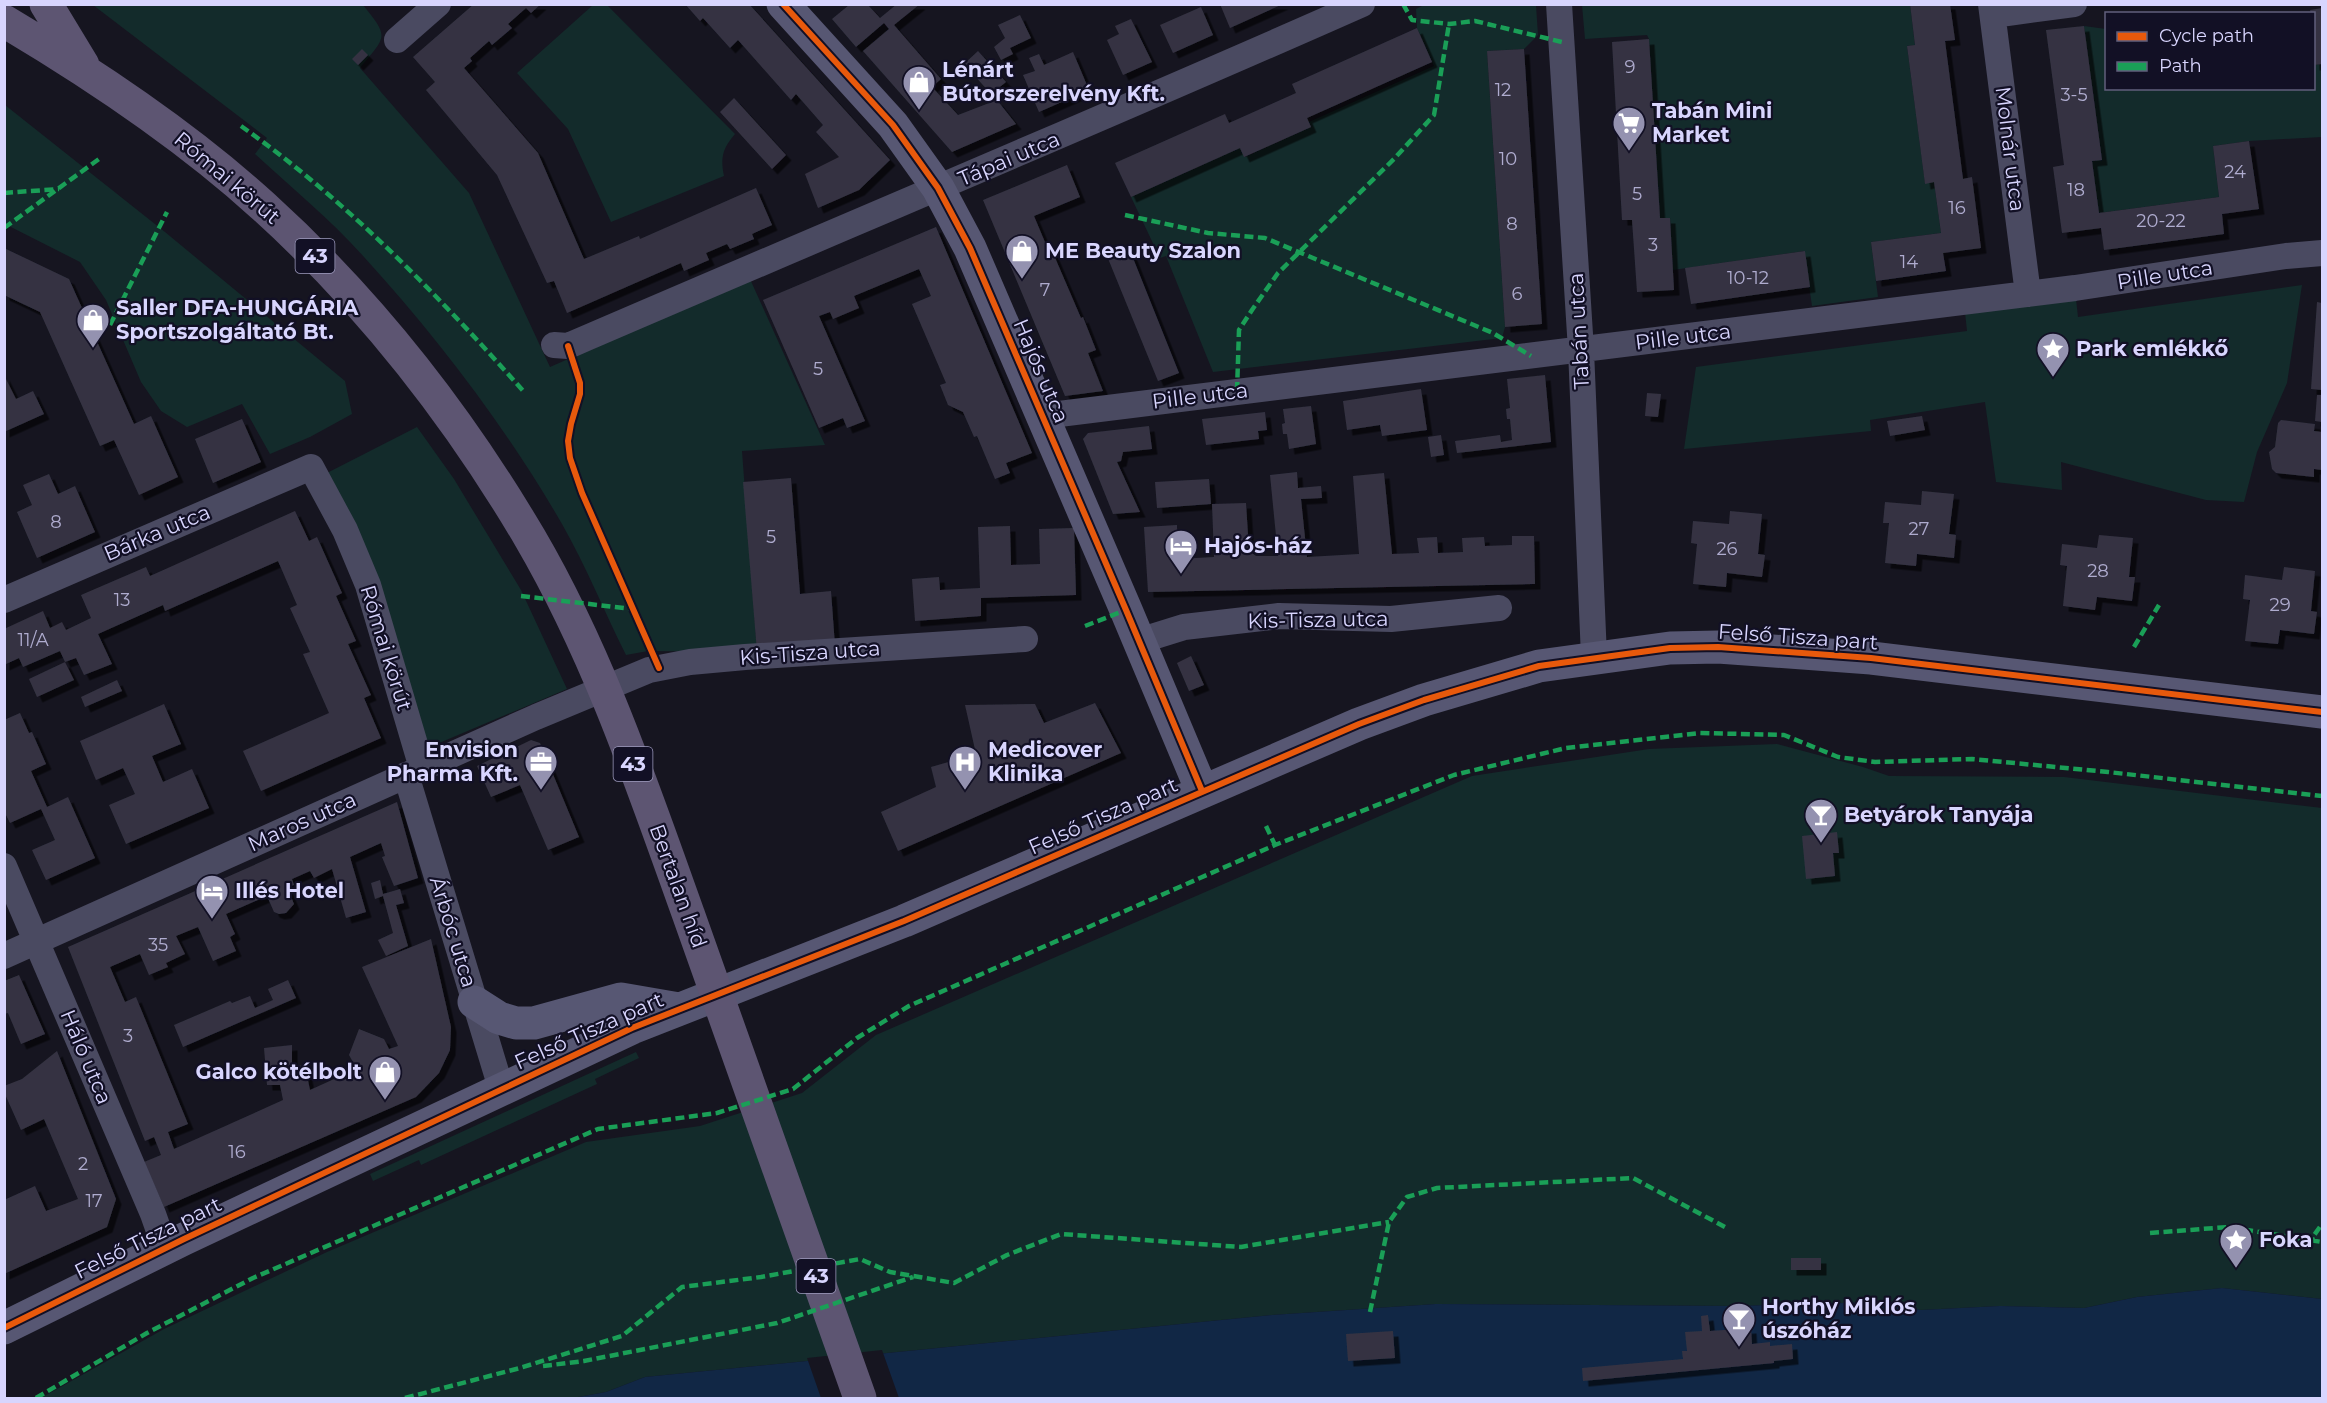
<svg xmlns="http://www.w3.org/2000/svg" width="2327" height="1403" font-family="Montserrat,sans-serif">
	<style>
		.green { fill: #132b2b }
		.water { fill: #112745 }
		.pier { fill: #161520 }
		.building { fill: #343342; filter: url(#shadow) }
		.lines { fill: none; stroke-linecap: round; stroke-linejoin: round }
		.street { stroke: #4a4a61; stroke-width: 26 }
		.secondary { stroke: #575773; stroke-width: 33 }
		.primary { stroke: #5d5572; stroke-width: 33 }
		.quiet { stroke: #1a9f57; stroke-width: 4.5; stroke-dasharray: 9 4.5; stroke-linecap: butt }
		.cycleway-casing { stroke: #121025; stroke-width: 10 }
		.cycleway { stroke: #e8590c; stroke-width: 6 }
		.labels { text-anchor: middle; stroke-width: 4.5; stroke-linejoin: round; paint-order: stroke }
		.number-label { font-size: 18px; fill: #afaccf }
		.shield { fill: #121025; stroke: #9d9abd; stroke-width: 1.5 }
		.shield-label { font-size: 20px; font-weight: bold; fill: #d8d5fe }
		.poi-label { font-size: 21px; font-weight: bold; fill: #d8d5fe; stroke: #121025; text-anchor: start }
		.street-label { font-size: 21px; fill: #d8d5fe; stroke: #121025 }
	</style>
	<defs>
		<filter id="shadow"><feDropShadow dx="5.5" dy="5.5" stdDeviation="0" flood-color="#0009"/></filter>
	</defs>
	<rect width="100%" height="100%" fill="#161520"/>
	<path class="green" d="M1426,4l110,1 2,30 -14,14 -37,2 18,276 -3,11 -289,34 -47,-116 -6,2 -29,-61 109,-49 5,9 66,-30 -2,-5 125,-56 -17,-38 -1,-19z
		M93,5h270c27,33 23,31 -3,63l109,125 81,174 200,-88 75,166 -83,6 15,201 -109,-1 -22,4c-22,-44 -40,-89 -64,-131 -55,-95 -124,-186 -198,-267 -33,-37 -72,-69 -109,-103l12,-16z
		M593,5h14l128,129c-12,14 -15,23 -11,42l-113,46 -43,-93 -51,-56z
		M1582,5h328l5,40 -8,1 18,137 9,-1 7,51 -70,9 7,55 -66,9 -8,-55 -131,19 -3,-52h-10l-11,-179 -2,-4 -62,4z
		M2084,26l22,3v59h208v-23l8,-1v73l-73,4 -36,5 6,51 -120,16 -7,-52 10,-2z
		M5,105l160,127 180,149 7,33 -42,23 -40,17 -28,-50 -55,23 -26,-16 -20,-29 -35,-82 -26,-38 -75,-38z
		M2302,285l-15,98 -30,69 -13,50 -38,-2 -145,-38 1,28 -66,-8 -11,-80 -115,18 1,11 -187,18 12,-82 271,-36 -2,-19 111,-13 2,18z
		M417,427l37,52 67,111 46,99 -142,60 -100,-275z
		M1777,744l86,23 26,9 175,1 258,31v491l-100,-11 -85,9 -53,11 -84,-2 -79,4 -38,-8 -147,4 -300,-2 -164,11 -627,62 -39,15 -33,6h-532l123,-69 163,-77 259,-110 114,-16 102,-33 74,-58 596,-259 177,-27z
		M636,1052l3,6 -44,21 2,5 -176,81 -2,-5 -46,21 -3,-7z"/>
	<path class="water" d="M2222,1288l100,11v99h-1749l33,-6 39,-15 627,-62 164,-11 300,2 147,-4 38,8 79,-4 84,2 53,-11z"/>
	<path class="pier" d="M882,1350l17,48h-78l-14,-40z"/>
	<path class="building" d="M474,4h67l-10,9 -5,-5 -18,16 4,4 -20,17 -3,-4 -19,17 2,3 -8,7 74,85 46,106 55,-23 1,3 116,-51 16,37 -20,9 2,5 -24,10 -3,-5 -21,9 3,7 -25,11 -3,-8 -114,50 -13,-32 -7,2 -50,-108 -71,-85 9,-8 -22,-25z
		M685,4h64l141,156 -31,30 -41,18 -13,-34 34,-17 -23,-25 7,-7 -27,-31 -5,6 -53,-60 -8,8 -27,-30 -3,3z
		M897,4h23l-26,21 47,54 -9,8 26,28 39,-15 19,24 -64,28 -89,-101 26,-22 -5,-6 -28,24 -24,-28 17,-14h19l12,13z
		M1220,4h63l-53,24z
		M1910,4h40l5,36 -10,1 18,138 9,-2 9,71 -38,5 3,18 -70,10 -5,-39 70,-9 -7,-51 -9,2 -18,-138 8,-1z
		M1201,7l12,28 -40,18 -13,-28z
		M2322,8v56l-8,1v-51h-3l-1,-4z
		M1020,15l11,23 -21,10 3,6 -12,6 -7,-13 11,-9 -7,-13z
		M1131,19l21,43 -29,13 -16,-35 12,-6 -4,-8z
		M2084,26l18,134 -10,1 7,52 120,-16 -6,-51 36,-5 10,68 -37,5 2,20 -120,16 -3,-22 -39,5 -9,-66 11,-2 -18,-135z
		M1417,28l15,34 -125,56 4,9 -67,30 -4,-9 -109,49 -16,-34 110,-49 4,9 67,-30 -4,-9z
		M1649,39l11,179h10l4,72 -37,2 -5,-72h-10l-10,-178z
		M362,49l6,6 -10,10 -6,-6z
		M1524,49l18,275 -37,3 -18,-276z
		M978,51l28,31 -15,12 -27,-30z
		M1073,52l16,38 -50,22 -16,-37 12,-4 -6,-13 10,-4 5,11z
		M734,98l52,57 -14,14 -52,-57z
		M1067,165l13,32 -46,19 13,31 3,-1 31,72 2,-1 13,33 -8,3 15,38 -38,5 -82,-196z
		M936,227l96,226 -26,10 4,10 -15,6 -18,-43 -3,1 -11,-25 -15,-7 -8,-20 6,-2 -34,-79 19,-8 -12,-27 -65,27 5,12 -26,11 -3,-7 -11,4 46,105 -18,7 -4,-10 -24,10 -56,-128z
		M4,248l65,31 65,145 17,-8 27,61 -39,18 -25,-55 -14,6 -60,-134 -36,-17z
		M1129,248l50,125 -21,8 -51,-125z
		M1805,251l5,36 -119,17 -6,-36z
		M2317,302l5,1v87l-11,-1z
		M4,375l12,24 17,-8 11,23 -40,18z
		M1545,375l6,67 -94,11 -2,-12 45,-6 1,7 11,-2 -2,-21h-3l-1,-10 4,-1 -3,-29z
		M1421,389l6,41 -45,6 -2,-11 -33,5 -4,-29z
		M1647,393l14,1 -3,23 -13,-1z
		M2317,395h5v27l-7,-1z
		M1311,406l5,38 -27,5 -2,-15h-4l-1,-10 3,-1 -2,-14z
		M1265,412l2,18 -9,1 1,8 -53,6 -4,-26z
		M1922,416l3,14 -35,6 -3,-15z
		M242,419l19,43 -48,21 -18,-44z
		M2281,420l34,4 -1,7 8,1v38l-8,-1v8l-38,-4 -4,-4 -3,-17 6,-5 3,-24z
		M1149,426l3,23 -29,3 -2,9 -4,1 23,50 -27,2 -30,-75 5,-6z
		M1441,435l3,20 -13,2 -3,-20z
		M1297,472l1,16 23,-2 1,12 -21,1 6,58 52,-3 -6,-78 31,-3 8,81 27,-1 -2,-15 20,-1 1,16 25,-1 -1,-14 22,-1 1,9 27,-1v-9h22l1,48 -387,8 -4,-65 33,-2 1,34 36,-2 -2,-53 34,-1 3,48 7,5h22l-8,-81z
		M49,474l9,20 17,-8 20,46 -58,26 -20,-46 15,-7 -9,-20z
		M791,478l9,116 31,-3 4,55 -78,6 -14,-170z
		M1209,479l2,25 -54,4 -2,-26z
		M1922,491l32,3 -5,40 7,1 -2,23 -37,-4 -1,12 -31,-3 4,-40h-6l2,-21 36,3z
		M295,511l14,30 8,-4 25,56 -6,3 20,45 -8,3 23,51 -7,3 17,40 -120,53 -18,-40 86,-38 -26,-59 7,-2 -20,-44 7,-3 -19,-44 -113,50 -2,-6 -65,29 14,30 -28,11 -8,-17 -11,4 -5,-11 -37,16 -4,-9 -15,7v-36l39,-18 7,17 12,-6 4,8 25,-12 -10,-23 65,-28 4,9z
		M1730,511l32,3 -4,40 7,1 -3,22 -35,-4 -1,14 -33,-3 4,-40 -6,-1 2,-22 36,3z
		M1010,526l1,39 29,-1 -1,-35 35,-1 2,67 -95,3v18l-66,5 -3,-42 27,-2 1,13 40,-2 -2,-61z
		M2099,535l34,3 -4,39h6l-3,24 -35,-4 -2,13 -32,-4 4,-40 -7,-1 2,-21 35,4z
		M2284,567l31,4 -4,40 6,1 -3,22 -34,-4 -2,14 -33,-3 5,-41 -7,-1 2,-24 37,5z
		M1191,656l13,29 -15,6 -12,-28z
		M65,662l9,18 -37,17 -8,-18z
		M117,680l5,11 -37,16 -4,-10z
		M1095,703l26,50 -223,98 -17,-39 55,-25 -5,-20 45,-13 -11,-49 70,-1 9,19z
		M164,704l17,40 -29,12 11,26 29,-13 17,39 -83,36 -17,-39 26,-11 -12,-26 -27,12 -16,-39z
		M20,713l9,20 3,-1 14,32 -15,7 16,36 21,-10 27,61 -49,22 -14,-30 23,-10 -14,-31 -31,14 -6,-12v-91z
		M531,740l9,3 39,94 -31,13 -28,-65 -29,12 -14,-31z
		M397,802l21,76 -24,8 -12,-29 3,-1 -4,-13 -31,14 16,55 -20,6 -14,-49 -18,9 -4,-7 -18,8 2,6 -7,2 7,17 -8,9 -7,1 -5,-2 -7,-16 -41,18 9,20 -5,3 6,14 -23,10 -15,-34 -22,9 9,18 -19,9 2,4 -19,8 -9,-21 -30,13 15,35 11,-5 52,127 -20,8 6,17 109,-49 -3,-15h-13l-3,-37 28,-3v20l13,1 5,24 35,-16 -3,-5 12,-5 -5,-9 10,-26 25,10 5,10 9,-3 -36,-79 69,-28 20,88 -1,23 -11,23 -23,24 -252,110 -20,-45 17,-7 -7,-18 -9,4 -77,-194z
		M1837,832l2,21h-6l2,23 -29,3 -4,-43z
		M380,880l3,14 17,-5 4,14 -8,2 12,41 -22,10 -8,-16 15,-7 -10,-37 -8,3 -4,-16z
		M19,975l26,59 -24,10 -13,-31 -4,1v-33z
		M288,980l8,18 -113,49 -9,-22 56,-24 2,2 18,-7 5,12 18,-8 -5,-11z
		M57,1051l59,148 -9,28 -103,47v-74l31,-14 11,25 32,-12 -34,-80 -23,11 -17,-38v-6l18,-7z
		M1791,1258h30v12h-30z
		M1708,1315l2,16 41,-3 1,16 18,-2v4l22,-2 1,15 -19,2v2l-191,18 -1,-13 101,-9 -1,-8h5l-2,-19 17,-1 -1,-15z
		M1393,1331l2,27 -47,3 -2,-27z"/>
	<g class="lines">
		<path class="street" d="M1559,4l22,346 13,307
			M1991,4l37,290
			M1993,15l81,-11
			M397,40l41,-36
			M554,345l14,1c264,-114 530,-225 794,-342
			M1043,416l1032,-128 211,-32 36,-3
			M4,600l307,-133 34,63 23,55 54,183
			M1139,641l45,-14 95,-11 112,3 108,-11
			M406,775l95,313
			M4,866l149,348 12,34
			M4,956l532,-239 113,-47 41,-8 55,-5 280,-18"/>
		<path class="secondary" d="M783,4l110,121 45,63 32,60 156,362 76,181
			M474,1002l25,16 17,5h18l87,-24 58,10
			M4,1328l180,-89 448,-211 272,-107 455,-197 65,-24 115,-34 131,-18 48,-1 153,11 451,54"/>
		<path class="primary" d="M46,4l37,61
			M4,21c91,54 181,114 259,185 106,96 195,210 267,332 69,118 113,250 159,378 57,161 114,322 171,482"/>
		<path class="quiet" d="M1403,4l9,16 37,4 26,-3 87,21
			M241,126c106,75 198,170 284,267
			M4,193l55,-4
			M1125,215l83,18 57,5 228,95 38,23
			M4,228l95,-69
			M110,325l57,-113
			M1237,391l2,-61 13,-20 26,-37 116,-114 40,-44 15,-91
			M521,596l111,13
			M1085,626l41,-16
			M2134,647l25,-42
			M1266,826l9,19
			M2150,1233l78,-6 94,15
			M2315,1239l-5,2 12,-17
			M1370,1312l19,-90 18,-25 30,-9 196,-10 92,49
			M543,1366l41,-5 193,-38 136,-46
			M36,1398l111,-65 106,-55 345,-149 119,-16 76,-24 64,-51 52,-32 366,-161 179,-70 112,-27 134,-15 84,2 54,22 37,5 97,-3 136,13 214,24
			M405,1398l115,-30 102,-32 60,-49 79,-10 99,-18 30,13 64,11 53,-28 54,-21 180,13 148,-25"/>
		<g class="cycleway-casing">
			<path id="cycleway" d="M783,4l110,121 45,63 32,60 156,362 76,181
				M568,346l12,37v11l-9,30 -3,17 2,17 12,35 77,175
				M4,1328l180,-89 448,-211 272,-107 455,-197 65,-24 115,-34 131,-18 48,-1 153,11 451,54"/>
		</g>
		<use href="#cycleway" class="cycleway"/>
	</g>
	<defs>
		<g id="shop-pin" transform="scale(1.725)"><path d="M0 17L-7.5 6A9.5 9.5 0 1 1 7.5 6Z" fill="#9492b0" stroke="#121025"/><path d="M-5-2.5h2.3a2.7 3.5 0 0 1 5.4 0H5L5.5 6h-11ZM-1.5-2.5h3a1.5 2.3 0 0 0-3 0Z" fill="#fff"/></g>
		<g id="supermarket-pin" transform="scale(1.725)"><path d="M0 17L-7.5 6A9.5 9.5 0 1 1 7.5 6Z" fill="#9492b0" stroke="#121025"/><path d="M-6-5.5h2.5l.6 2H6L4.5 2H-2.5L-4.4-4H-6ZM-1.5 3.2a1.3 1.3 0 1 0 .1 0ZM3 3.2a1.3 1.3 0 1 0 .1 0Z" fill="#fff"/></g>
		<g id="sight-pin" transform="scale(1.725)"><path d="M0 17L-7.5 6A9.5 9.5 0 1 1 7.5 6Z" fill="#9492b0" stroke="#121025"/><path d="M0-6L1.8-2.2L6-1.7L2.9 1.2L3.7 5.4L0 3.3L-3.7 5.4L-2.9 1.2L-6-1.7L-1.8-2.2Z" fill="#fff"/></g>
		<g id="hotel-pin" transform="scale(1.725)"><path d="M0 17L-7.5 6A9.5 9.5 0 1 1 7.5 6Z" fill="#9492b0" stroke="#121025"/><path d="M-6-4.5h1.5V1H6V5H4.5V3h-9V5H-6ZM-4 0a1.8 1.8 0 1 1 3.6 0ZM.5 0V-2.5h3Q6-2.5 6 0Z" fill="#fff"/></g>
		<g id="office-pin" transform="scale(1.725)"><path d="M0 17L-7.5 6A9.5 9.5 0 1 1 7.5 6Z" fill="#9492b0" stroke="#121025"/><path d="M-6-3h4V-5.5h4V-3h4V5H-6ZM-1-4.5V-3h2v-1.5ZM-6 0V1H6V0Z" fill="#fff"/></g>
		<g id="hospital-pin" transform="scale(1.725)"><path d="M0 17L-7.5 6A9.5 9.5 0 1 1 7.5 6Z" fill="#9492b0" stroke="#121025"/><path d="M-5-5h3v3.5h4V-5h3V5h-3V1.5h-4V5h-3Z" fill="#fff"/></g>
		<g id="bar-pin" transform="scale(1.725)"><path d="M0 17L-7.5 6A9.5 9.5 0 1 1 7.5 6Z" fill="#9492b0" stroke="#121025"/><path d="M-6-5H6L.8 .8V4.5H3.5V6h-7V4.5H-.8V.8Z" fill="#fff"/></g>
	</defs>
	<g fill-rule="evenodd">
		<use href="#shop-pin" x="919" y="82"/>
		<use href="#supermarket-pin" x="1629" y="123"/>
		<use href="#shop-pin" x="1022" y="251"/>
		<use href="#shop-pin" x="93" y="320"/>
		<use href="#sight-pin" x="2053" y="349"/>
		<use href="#hotel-pin" x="1181" y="546"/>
		<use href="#office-pin" x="541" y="762"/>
		<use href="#hospital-pin" x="965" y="762"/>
		<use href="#bar-pin" x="1821" y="815"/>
		<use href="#hotel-pin" x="212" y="891"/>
		<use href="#shop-pin" x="385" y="1072"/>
		<use href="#sight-pin" x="2236" y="1240"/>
		<use href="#bar-pin" x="1739" y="1319"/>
	</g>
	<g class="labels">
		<g class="number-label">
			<text x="1630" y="73">9</text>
			<text x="1503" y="96">12</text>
			<text x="2074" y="101">3-5</text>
			<text x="1508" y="165">10</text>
			<text x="2235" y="178">24</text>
			<text x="2076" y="196">18</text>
			<text x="1637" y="200">5</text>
			<text x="1957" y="214">16</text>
			<text x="2161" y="227">20-22</text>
			<text x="1512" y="230">8</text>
			<text x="1653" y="251">3</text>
			<text x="1909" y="268">14</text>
			<text x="1748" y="284">10-12</text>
			<text x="1045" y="296">7</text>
			<text x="1517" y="300">6</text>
			<text x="818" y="375">5</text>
			<text x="56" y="528">8</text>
			<text x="1919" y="535">27</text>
			<text x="771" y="543">5</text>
			<text x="1727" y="555">26</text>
			<text x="2098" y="577">28</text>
			<text x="122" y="606">13</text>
			<text x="2280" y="611">29</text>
			<text x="33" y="646">11/A</text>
			<text x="158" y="951">35</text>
			<text x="128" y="1042">3</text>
			<text x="237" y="1158">16</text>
			<text x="83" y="1170">2</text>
			<text x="94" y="1207">17</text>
		</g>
		<g class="shield">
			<rect x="295.5" y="239" width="39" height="34" rx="4.5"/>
			<rect x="613.5" y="747" width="39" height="34" rx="4.5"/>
			<rect x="796.5" y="1259" width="39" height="34" rx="4.5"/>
		</g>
		<g class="shield-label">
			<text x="315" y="263">43</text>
			<text x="633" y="771">43</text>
			<text x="816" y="1283">43</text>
		</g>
		<g class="poi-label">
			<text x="942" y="77">Lénárt<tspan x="942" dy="24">Bútorszerelvény Kft.</tspan></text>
			<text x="1652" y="118">Tabán Mini<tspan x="1652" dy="24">Market</tspan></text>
			<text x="1045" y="258">ME Beauty Szalon</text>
			<text x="116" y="315">Saller DFA-HUNGÁRIA<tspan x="116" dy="24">Sportszolgáltató Bt.</tspan></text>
			<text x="2076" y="356">Park emlékkő</text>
			<text x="1204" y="553">Hajós-ház</text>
			<text x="518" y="757" text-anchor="end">Envision<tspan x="518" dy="24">Pharma Kft.</tspan></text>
			<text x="988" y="757">Medicover<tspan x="988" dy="24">Klinika</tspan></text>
			<text x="1844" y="822">Betyárok Tanyája</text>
			<text x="235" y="898">Illés Hotel</text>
			<text x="362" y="1079" text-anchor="end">Galco kötélbolt</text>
			<text x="2259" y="1247">Foka</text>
			<text x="1762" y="1314">Horthy Miklós<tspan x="1762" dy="24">úszóház</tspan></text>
		</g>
		<g class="street-label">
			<text transform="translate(2010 149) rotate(83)" y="7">Molnár utca</text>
			<text transform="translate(1009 159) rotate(-23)" y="7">Tápai utca</text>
			<text transform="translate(227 178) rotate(40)" y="7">Római körút</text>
			<text transform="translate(2165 275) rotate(-9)" y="7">Pille utca</text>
			<text transform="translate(1579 331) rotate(-93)" y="7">Tabán utca</text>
			<text transform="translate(1683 337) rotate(-7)" y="7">Pille utca</text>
			<text transform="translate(1041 371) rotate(67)" y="7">Hajós utca</text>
			<text transform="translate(1200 396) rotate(-7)" y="7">Pille utca</text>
			<text transform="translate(157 533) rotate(-23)" y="7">Bárka utca</text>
			<text transform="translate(1318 620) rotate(-1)" y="7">Kis-Tisza utca</text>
			<text transform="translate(1798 637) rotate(4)" y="7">Felső Tisza part</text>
			<text transform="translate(386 648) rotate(73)" y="7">Római körút</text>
			<text transform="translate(810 653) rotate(-4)" y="7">Kis-Tisza utca</text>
			<text transform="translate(1103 816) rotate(-24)" y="7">Felső Tisza part</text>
			<text transform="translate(302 822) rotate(-24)" y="7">Maros utca</text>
			<text transform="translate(678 886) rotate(70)" y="7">Bertalan híd</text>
			<text transform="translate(453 932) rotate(73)" y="7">Árbóc utca</text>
			<text transform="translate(589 1031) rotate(-24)" y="7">Felső Tisza part</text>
			<text transform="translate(86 1057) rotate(67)" y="7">Háló utca</text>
			<text transform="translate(148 1238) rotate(-26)" y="7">Felső Tisza part</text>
		</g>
	</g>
	<rect width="2327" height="1403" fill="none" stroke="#d8d5fe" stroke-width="12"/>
	<rect x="2105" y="12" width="210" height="78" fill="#121025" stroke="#615f7c" stroke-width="1.5"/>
	<rect x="2117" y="32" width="30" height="9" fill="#e8590c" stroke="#615f7c" stroke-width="1.5"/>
	<text x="2159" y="42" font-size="18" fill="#d8d5fe">Cycle path</text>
	<rect x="2117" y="62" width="30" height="9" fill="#1a9f57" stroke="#615f7c" stroke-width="1.5"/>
	<text x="2159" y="72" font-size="18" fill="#d8d5fe">Path</text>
</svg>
